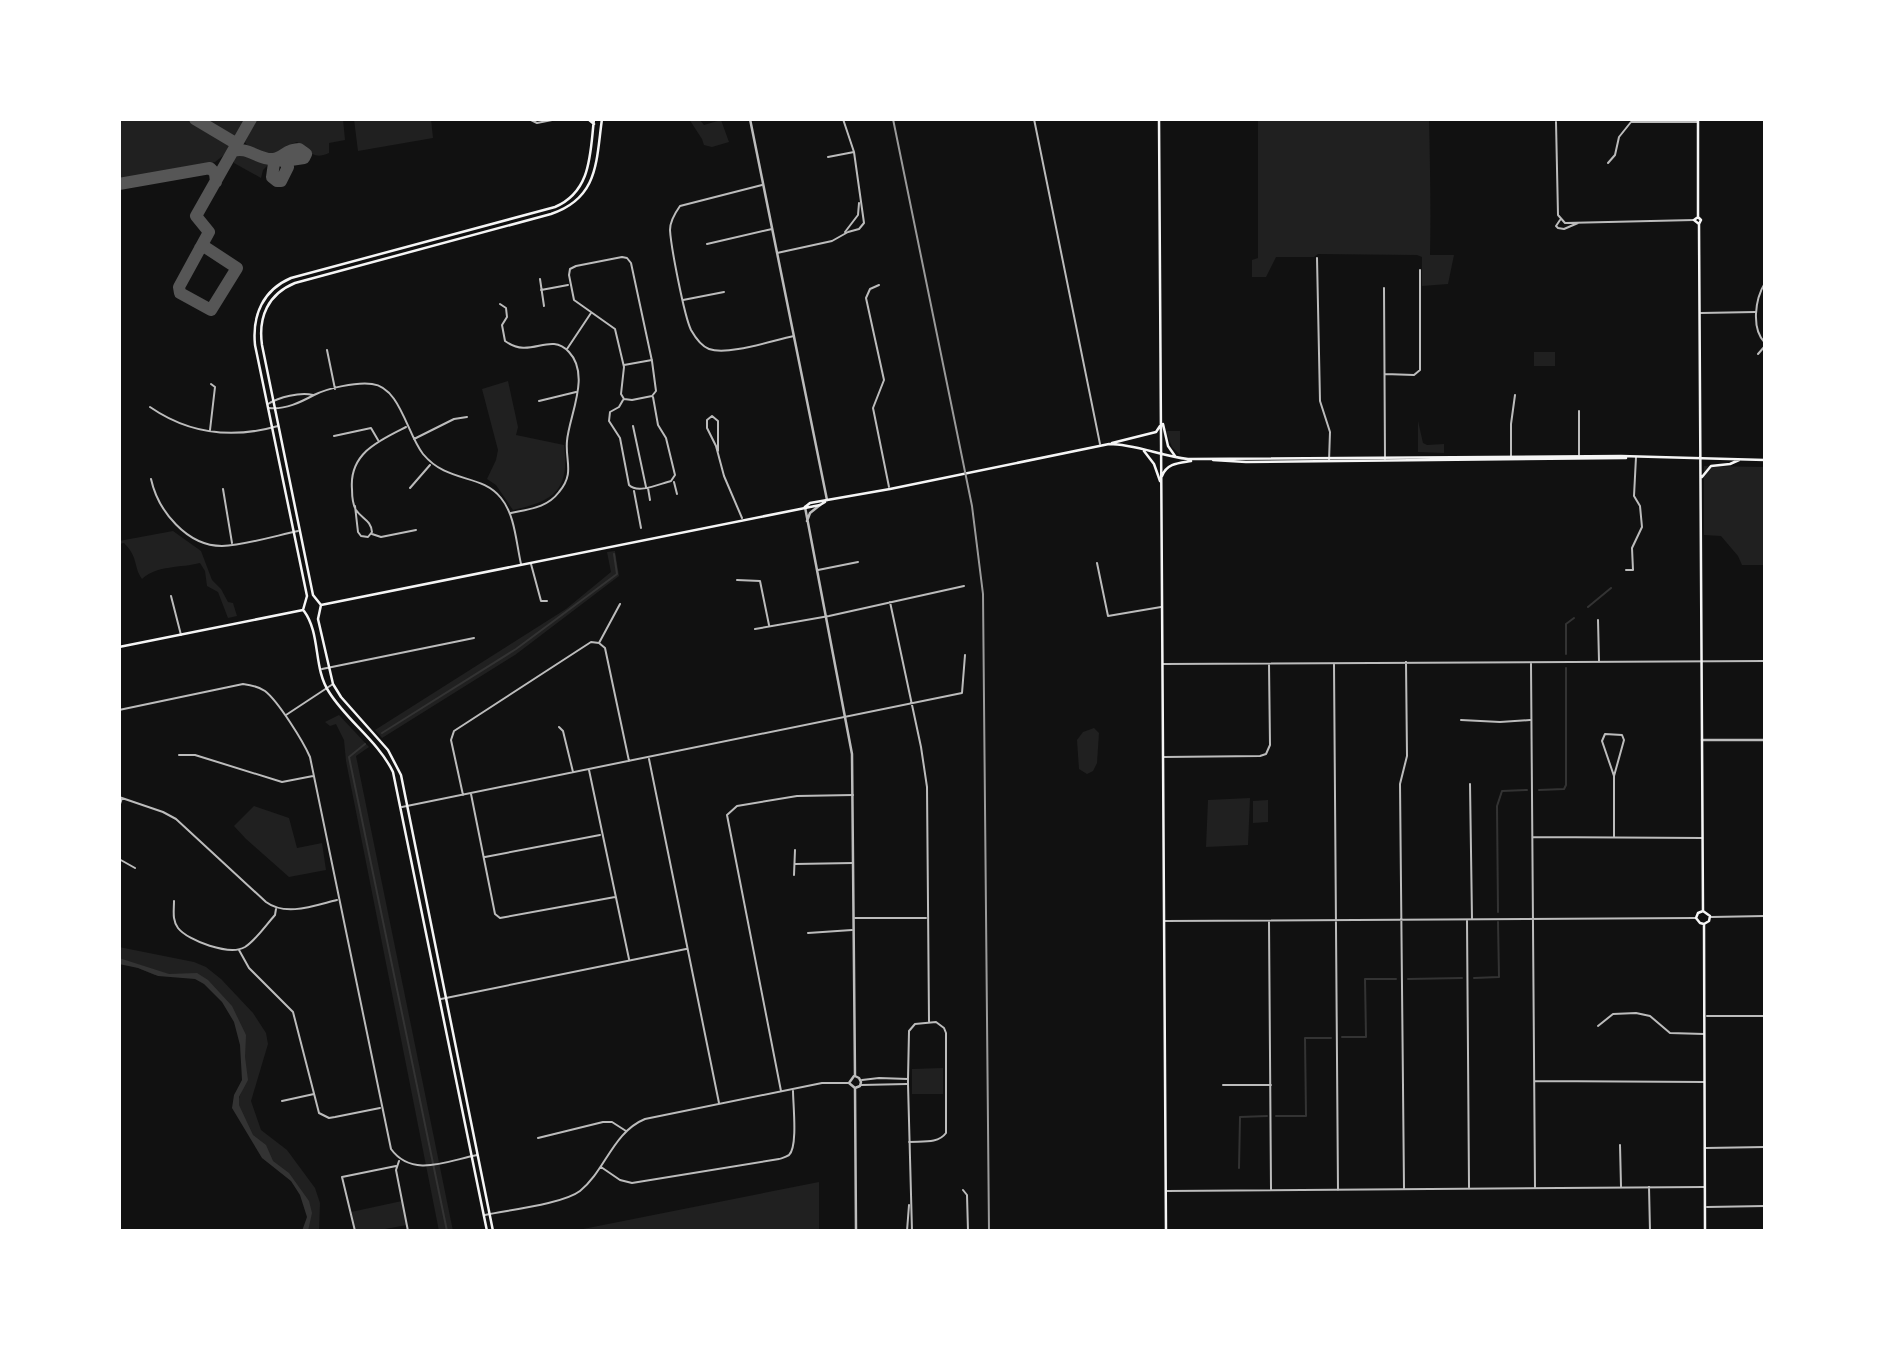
<svg xmlns="http://www.w3.org/2000/svg" width="1884" height="1350" font-family="'Exo 2',sans-serif">
	<style>
		.green { fill: #202020 }
		.water { fill: #333 }
		.lines { fill: none; stroke-linecap: round; stroke-linejoin: round }
		.stream { stroke: #333; stroke-width: 2 }
		.taxiway { stroke: #565656; stroke-width: 12 }
		.minor { stroke: #bcbcbc; stroke-width: 2 }
		.tertiary { stroke: #bcbcbc; stroke-width: 2.5 }
		.secondary { stroke: #f5f5f5; stroke-width: 2.5 }
		.rail { stroke: #9a9a9a; stroke-width: 2 }
	</style>
	<rect width="100%" height="100%" fill="#111"/>
	<path class="green" d="M119,119h128l-18,32 -14,11 -96,18z
		M256,119h87l2,21 -16,3v10c-18,8 -19,-4 -32,-11l-11,4 -9,9c-12,3 -27,-2 -32,-13z
		M354,119h77l2,19 -75,13z
		M689,119h10l5,6 17,-5 8,22 -17,5 -8,-2 -2,-6z
		M1258,119h171c1,45 2,90 1,136h24l-6,29 -26,2v-29l-5,-2 -99,-1 -4,3h-38l-10,20h-14v-17l6,-2z
		M242,152l25,9 2,3 -6,6 -2,8 -27,-15v-6z
		M1534,352h21v14h-21z
		M508,381l10,46 -2,8 48,10c6,45 -10,56 -51,65l-17,-25 -9,-6 9,-19 2,-10 -16,-61z
		M1418,421l5,22 4,2 17,-1v9l-26,-1z
		M1166,431h14v24l-8,-8z
		M1704,466l61,1v98h-23l-4,-9 -17,-20 -17,-1z
		M173,531l28,20 11,29 9,9 7,13 5,1 4,13 -9,2 -10,-26 -11,-6 -2,-15 -5,-8c-19,5 -43,2 -58,16 -9,-13 -3,-21 -18,-36l-5,1v-3z
		M615,551l4,25 -104,79 -133,83 -7,-8 191,-121 45,-37 -4,-20z
		M339,715l30,32 -13,9 97,475h-14l-93,-470 -2,-21 -8,-16 -6,2 -5,-4z
		M1094,728l5,5 -2,30 -4,8 -6,3 -8,-5 -2,-29 6,-8z
		M1250,798l-2,47 -42,2 2,-47z
		M1268,800v22l-15,1v-22z
		M254,806l35,12 8,30 25,-5 4,27 -37,7 -43,-38 -12,-13z
		M119,947l75,15 12,5 15,12 32,34 13,20 2,11 -17,57 10,29 26,20 28,38 5,15 -1,28h-14c10,-25 -1,-41 -21,-56 -12,-9 -26,-26 -33,-38 -6,-10 -10,-21 -15,-31l10,-26 -4,-23 2,-21 -11,-26 -30,-30 -19,-4 -29,-1 -36,-15z
		M943,1068v26h-31v-25z
		M819,1182v49h-246z
		M402,1201l5,24 -33,6h-19l-4,-19z"/>
	<path class="water" d="M119,958l50,16 28,-1 11,7 24,26 14,29 -1,22 3,23 -9,17v8l14,30 13,10 7,16 16,12 20,28 3,12 -4,18h-6l5,-14 -7,-22 -9,-14 -29,-23 -30,-50 2,-13 8,-15 -2,-35 -6,-23 -12,-20 -18,-18 -9,-5 -37,-3 -20,-8 -19,-4z"/>
	<g class="lines">
		<path class="stream" d="M1588,607l23,-19
			M1566,654v-30l8,-6
			M382,733l134,-84 101,-75 -3,-20
			M365,744l-16,13 98,474
			M1539,790l25,-1 2,-4v-117
			M1498,912l-1,-106 5,-15 25,-1
			M1474,978l25,-1 -1,-55
			M1408,979l54,-1
			M1342,1037h24l-1,-58h31
			M1276,1116h30l-1,-78h26
			M1239,1168l1,-51 27,-1"/>
		<path class="taxiway" d="M195,119l42,25
			M233,151c15,-5 25,9 40,8 10,-1 13,-10 26,-10l7,5 -2,4 -20,3
			M271,159l13,2 4,6 -7,14h-4l-5,-4 2,-14z
			M119,184l91,-16 5,5 1,9
			M200,248l5,-1 32,21 -26,42 -31,-17 -1,-6 30,-55 -13,-16 55,-97"/>
		<path class="minor" d="M529,119l8,4 20,-4
			M1034,119l66,325
			M1556,122l2,93 7,8 129,-3
			M828,157l26,-5
			M1608,163l7,-8 4,-18 12,-15h66
			M762,185l-82,21c-5,7 -10,15 -10,24 1,17 14,85 21,100 4,7 10,16 18,19 19,7 64,-9 85,-13
			M1560,220l-4,6 2,2 6,1 14,-6
			M845,232l13,-17 1,-12
			M707,244l65,-15
			M777,253l55,-12 16,-9 11,-3 5,-6 -10,-71 -11,-33
			M622,257l5,1 4,5 21,98 4,30 -4,5 -20,4 -8,-1 -3,-5 3,-27 -9,-38 -41,-29 -5,-25 1,-6 6,-3z
			M1317,258l3,143 10,31 -1,29
			M540,279l4,27
			M1765,283c-10,16 -14,46 0,60
			M879,285l-9,4 -4,9 18,82 -11,28 16,79
			M1384,288l1,171
			M541,290l27,-5
			M683,300l41,-8
			M500,304l6,4 1,9 -5,8 3,16c26,19 44,-10 64,11 22,23 0,64 -2,89 -2,20 8,32 -8,51 -12,16 -30,17 -48,21
			M1701,313l54,-1
			M567,349l24,-36
			M327,350l8,39
			M1758,354l7,-8
			M624,365l28,-5
			M1385,374l29,1 6,-5v-100
			M623,400l-4,7 -9,5 -1,9 11,17 9,47c9,9 30,-1 42,-4l4,-6 -9,-37 -8,-13 -5,-28
			M539,401l37,-9
			M268,404c11,-7 32,-12 45,-9
			M150,407c39,27 82,32 128,19
			M269,408c16,2 32,-6 45,-13 14,-7 42,-13 58,-11 28,3 35,50 51,70 25,30 58,19 78,44 14,17 15,44 20,66
			M1579,411v44
			M633,426l13,61
			M210,430l5,-43 -4,-3
			M334,436l37,-8 7,12
			M414,439l40,-20 13,-2
			M718,451v-30l-6,-5 -5,4v8l9,18 8,30 18,42
			M1511,457v-33l4,-29
			M151,479c7,32 36,67 71,67 23,-1 53,-10 76,-15
			M674,482l3,12
			M410,488l20,-23
			M648,488l2,12
			M223,489l9,54
			M634,491l7,37
			M355,506l3,26 3,4 7,1 4,-5c-1,-12 -10,-13 -16,-22 -3,-5 -4,-15 -4,-21 -3,-36 28,-49 54,-62
			M372,534l9,3 35,-7
			M1097,563l11,53 53,-9
			M531,564l10,37h6
			M818,570l40,-8
			M1626,570h7l-1,-22 10,-21 -2,-21 -6,-10 2,-39
			M737,580l23,1 9,44
			M171,596l10,39
			M890,602l31,145 6,40 2,234
			M1598,620l1,41
			M755,629l74,-13 135,-30
			M599,643l21,-39
			M1163,664l602,-3
			M1334,664l4,526
			M1531,664l4,523
			M322,669l152,-31
			M119,710l124,-26c8,1 15,2 22,7 13,10 38,50 45,66l81,392c21,29 56,12 86,6
			M286,715l47,-31
			M1461,720l39,2 30,-2
			M559,727l4,4 10,41
			M179,755h16l87,27 31,-6
			M1164,757l96,-1 6,-2 4,-9 -1,-81
			M649,759l70,344
			M589,770l40,189
			M1470,784l2,135
			M471,794l24,120 5,4 115,-21
			M463,795l-12,-55 3,-9 137,-89 8,1 6,5 24,113
			M119,797l44,15 13,7 90,83c20,15 50,3 71,-2
			M119,807l3,-9
			M402,807l560,-114 3,-38
			M1533,837l169,1
			M1614,837v-61l-12,-35 3,-7 17,1 2,5 -10,36
			M485,857l115,-22
			M119,859l16,9
			M795,864l58,-1
			M794,875l1,-25
			M174,901c0,10 -2,19 4,27 10,13 52,28 67,19 11,-7 21,-22 30,-32l1,-6
			M1711,917l54,-1
			M855,918h71
			M1467,920l2,267
			M1165,921l530,-3
			M1269,922l2,267
			M808,933l44,-3
			M239,950l10,18 44,44 26,101 10,5 6,-1 45,-9
			M441,999l245,-50
			M1707,1016h58
			M1598,1026l15,-12 23,-1 14,3 20,17 34,1
			M862,1080l17,-2 29,1
			M1535,1081l169,1
			M861,1085l46,-1
			M1223,1085h48
			M781,1091l-54,-276 10,-9 60,-10 56,-1
			M282,1101l32,-7
			M538,1138l65,-16h9l14,9
			M909,1142c13,-1 29,2 37,-9v-100l-2,-5 -8,-6 -21,2 -6,7 -1,48v5l4,147
			M1620,1145l1,41
			M1706,1148l59,-1
			M399,1161l-3,9 12,61
			M601,1167l19,13 12,3 147,-24c1,0 9,-3 10,-4 9,-8 4,-51 4,-64
			M1649,1187l1,44
			M1404,1188l-4,-404 7,-28 -1,-94
			M963,1190l4,5 1,36
			M1167,1191l537,-4
			M1707,1207l58,-1
			M485,1215c23,-5 78,-11 95,-24 25,-20 33,-59 65,-72l177,-36h26
			M355,1231l-13,-54 54,-11
			M907,1231l2,-26"/>
		<path class="tertiary" d="M750,119l77,381
			M805,507l47,247 3,322
			M807,521l3,-8 10,-8
			M1702,740h63
			M854,1076l-5,7 6,5
			M855,1076l4,2 2,4 -1,4 -5,2
			M855,1088l1,143"/>
		<path class="secondary" d="M588,119l6,5
			M1159,119l7,1112
			M1698,119v98l3,3 -2,4 4,687
			M1698,217l-4,3 5,4
			M1163,424l5,22 7,10
			M1112,443l44,-11 4,-6
			M1144,451l10,13 6,17
			M1213,460l33,2 380,-4
			M1162,476c5,-13 17,-13 29,-15
			M1702,477l9,-11 19,-2 9,-4
			M805,507l5,-4 80,-14 219,-45c26,0 52,12 79,15l433,-3 144,4
			M321,605l-8,-10 -51,-250c-4,-28 6,-51 33,-62l256,-69c48,-16 45,-53 51,-95
			M321,605l-3,14 15,65 8,13 47,53 13,25 92,456
			M321,605l499,-100 5,-3
			M303,610l4,-14 -52,-251c-3,-30 8,-55 36,-67l264,-71c37,-16 35,-54 39,-88
			M304,611c17,23 9,57 25,81 18,29 49,49 64,80l94,459
			M119,647l184,-37
			M1703,911l-5,2 -2,5 4,5 4,1
			M1703,911l7,5 -1,5 -5,3
			M1704,924l1,307"/>
		<path class="rail" d="M893,119l79,387 11,88 6,637"/>
	</g>
	<rect width="1884" height="1350" fill="none" stroke="#ffffff" stroke-width="242"/>
</svg>
